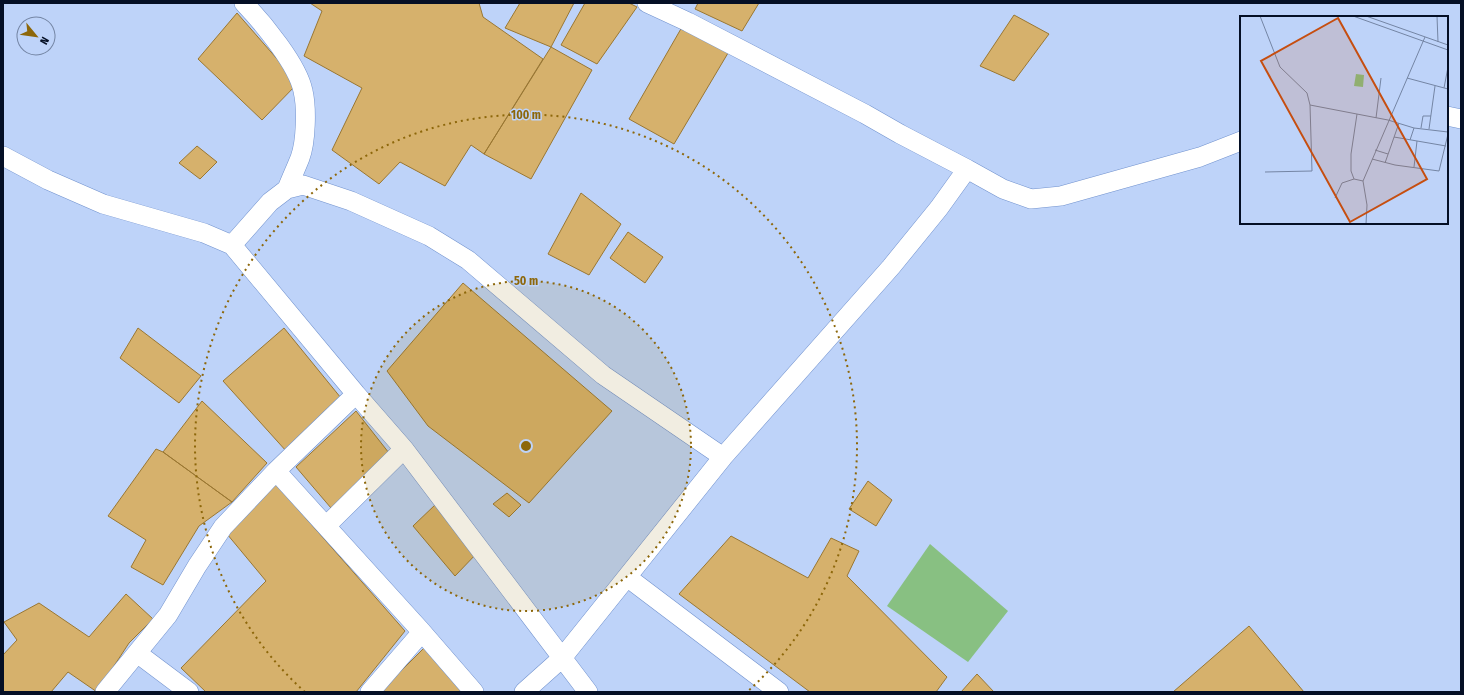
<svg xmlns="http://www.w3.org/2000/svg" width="1464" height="695" font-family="'Fira Sans Condensed',sans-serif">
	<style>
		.green { fill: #88c082 }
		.building { fill: #d6b16c; stroke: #9a7732 }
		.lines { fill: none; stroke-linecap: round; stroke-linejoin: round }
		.street-casing { stroke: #7192ce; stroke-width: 20 }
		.street { stroke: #fff; stroke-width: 19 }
		.ring { fill: none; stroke: #8d670a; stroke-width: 2; stroke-dasharray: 2 4 }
		.inset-road { fill: none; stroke: #7485a4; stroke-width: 1 }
		.view { fill: #c64e10; fill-opacity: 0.15; stroke: #c64e10; stroke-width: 2 }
		.inset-edge { fill: none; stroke: #050f25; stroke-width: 2 }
		.centre { fill: #8d670a; stroke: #bed3f9; stroke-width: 2 }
		.ring-label { font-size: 12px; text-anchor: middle; font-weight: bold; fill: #8d670a; stroke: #bed3f9; stroke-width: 3; stroke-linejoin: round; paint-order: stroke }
	</style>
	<rect width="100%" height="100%" fill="#bed3f9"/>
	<path class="green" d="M930,544l78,67 -40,51 -81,-56z"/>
	<path class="building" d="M310,3h169l4,14 60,42 -59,95 -13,-9 -26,41 -45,-24 -21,22 -47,-34 30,-62 -58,-32 18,-45z
		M520,3h54l-23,44 -46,-19z
		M585,3h44l8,4 -40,57 -36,-19z
		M698,3h61l-17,28 -47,-22z
		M237,13l61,70 -36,37 -64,-61z
		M1014,15l35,19 -35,47 -34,-15z
		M682,27l49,21 -57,96 -45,-25z
		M551,47l41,23 -61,109 -47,-25z
		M197,146l20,16 -17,17 -21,-16z
		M581,193l40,31 -32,51 -41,-21z
		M628,232l35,25 -18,26 -35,-25z
		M463,283l149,128 -83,92 -101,-77 -41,-55z
		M138,328l63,48 -22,27 -59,-45z
		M284,328l57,70 -54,54 -64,-71z
		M202,401l65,62 -35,39 -69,-50z
		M356,411l33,42 -58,55 -35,-41z
		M156,449l7,3 69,50 -33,24 -36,59 -32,-18 15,-27 -38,-24z
		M868,481l24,19 -16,26 -27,-17z
		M276,484l129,147 -49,61h-150l-25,-24 85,-87 -39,-47z
		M507,493l14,12 -12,12 -16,-13z
		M436,504l43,47 -24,25 -42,-50z
		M731,536l77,42 23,-40 28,13 -12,25 100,101 -11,15h-126l-131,-98z
		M126,594l27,25 -24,24 -32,49 -29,-20 -17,20h-48v-37l14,-15 -13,-18 35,-19 50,34z
		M1249,626l55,66h-131z
		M426,646l37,46h-83z
		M977,674l17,18h-33z"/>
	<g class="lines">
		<g class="street-casing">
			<path id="street" d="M244,3c19,20 54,62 59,88 4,17 3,51 -3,67 -4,10 -9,21 -13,31
				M647,3l41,19 177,92 35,20 67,35
				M1447,116l14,3
				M3,156l45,24 55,24 101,29 28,12 124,149 48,55 184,243
				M232,245l38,-43 17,-13 16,-4 48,16 78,35 39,24 135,115 120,82
				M276,471l146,161 52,60
				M326,526l78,-77
				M627,577l152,115
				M137,653l52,39
				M105,692l63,-77 29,-49 26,-39 53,-56 80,-77
				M370,692l52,-60
				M524,692l38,-34 161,-201 168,-190 48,-59 28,-39 36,20 28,10 30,-3 139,-39 41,-16"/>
		</g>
		<use href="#street" class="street"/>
	</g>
	<circle cx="526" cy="446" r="165" fill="#8d670a" fill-opacity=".12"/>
	<g class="ring">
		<circle cx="526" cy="446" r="165"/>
		<path d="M305 692A331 331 0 1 1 747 692"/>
	</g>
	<g transform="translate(1240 16)">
		<rect width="208" height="208" fill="#bed3f9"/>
		<path d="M116,58l8,1 -1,12 -9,-1z" fill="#88c082"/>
		<path class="inset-road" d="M20,0l20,51 27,26 3,12 78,15 26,8 34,4M113,0l95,34M126,0l82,29M197,0l1,26M167,62l41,11M204,72l4,-21M117,98l-6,40v17l3,8 9,2M136,102l5,-40M181,112l2,-12h8M189,113l6,-43M154,121l52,9M170,124l4,-12M135,134l13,4M132,143l23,6 44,6 9,-37M145,147l14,-40M174,151l3,-26M25,156l47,-1 -2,-66M95,182l7,-15 12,-4M126,208l1,-19 -4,-24 62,-144"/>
		<path class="view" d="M98,2l89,161 -77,43 -89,-161z"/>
		<rect width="208" height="208" class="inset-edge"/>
	</g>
	<circle cx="526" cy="446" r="6" class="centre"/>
	<g class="ring-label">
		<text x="526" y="119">100 m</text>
		<text x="526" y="285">50 m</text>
	</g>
	<rect width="1464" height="695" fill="none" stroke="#050f25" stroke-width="8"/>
	<g transform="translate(36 36) rotate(119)"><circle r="19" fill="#bed3f9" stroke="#7485a4"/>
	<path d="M0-3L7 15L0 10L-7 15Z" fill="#8d670a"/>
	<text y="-6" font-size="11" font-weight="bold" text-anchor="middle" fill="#050f25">N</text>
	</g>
</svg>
